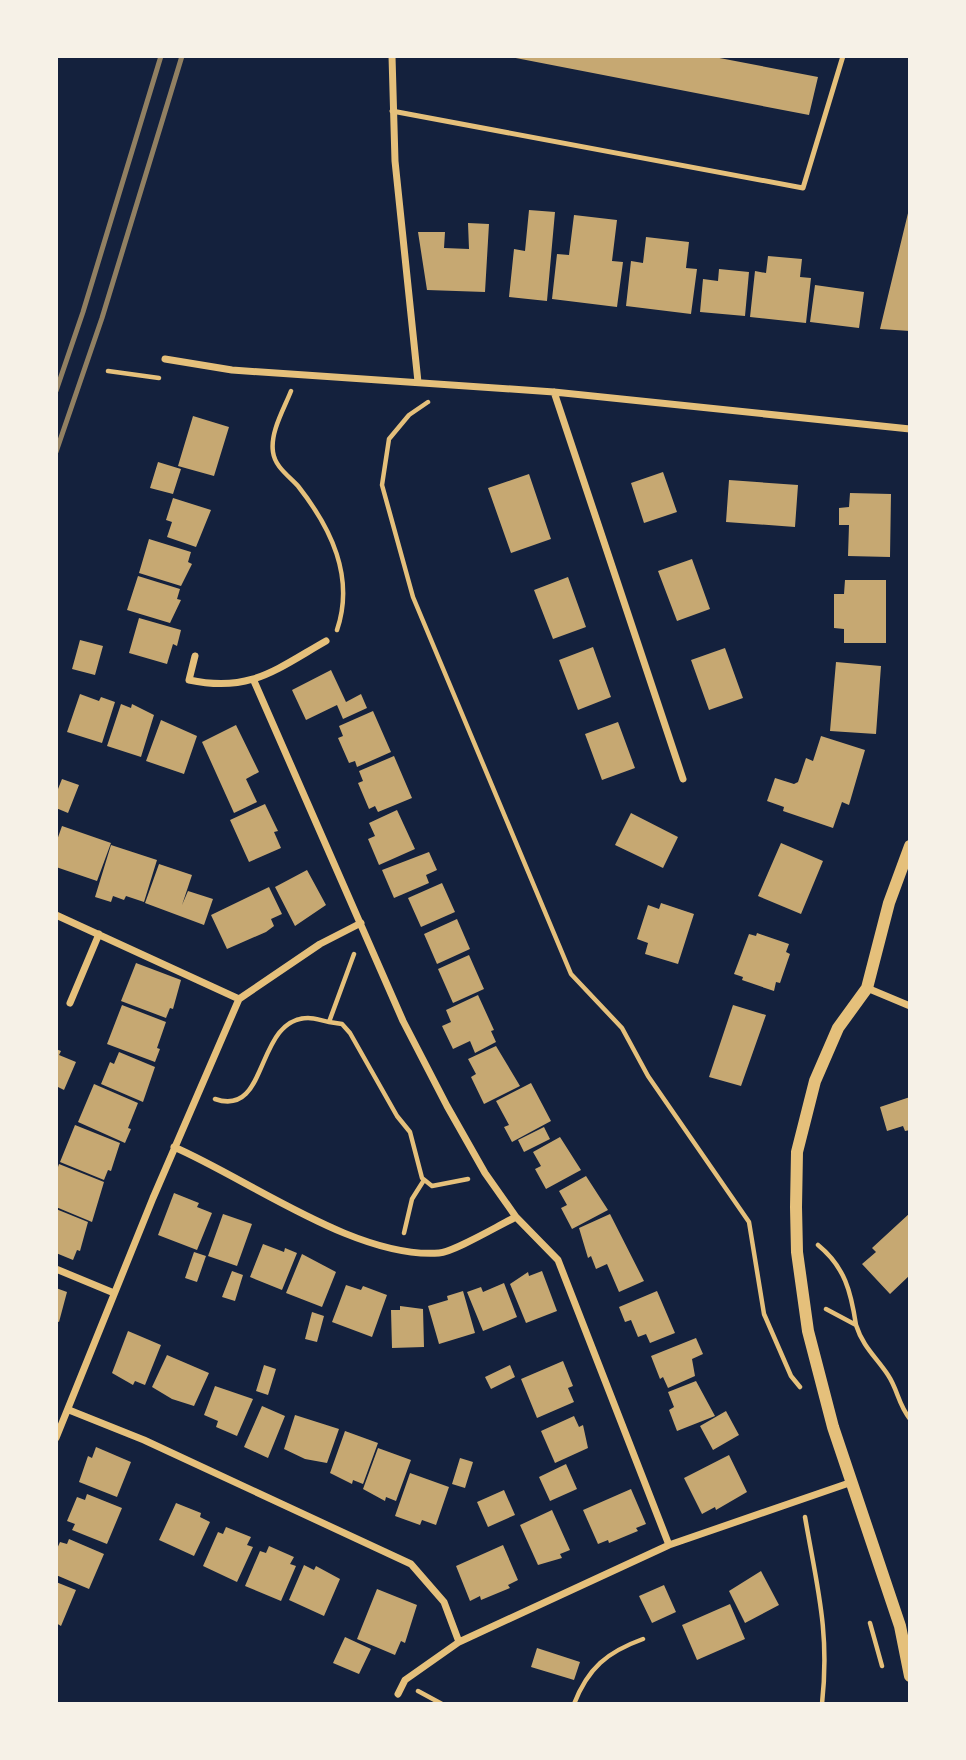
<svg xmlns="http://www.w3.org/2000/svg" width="966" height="1760" font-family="'Space Grotesk',sans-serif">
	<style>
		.building { fill: #c6a872 }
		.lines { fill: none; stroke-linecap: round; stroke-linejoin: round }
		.path { stroke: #e5c07b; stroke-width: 4.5 }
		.service { stroke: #e5c07b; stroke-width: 5 }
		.minor { stroke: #e5c07b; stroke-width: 7 }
		.tertiary { stroke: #e5c07b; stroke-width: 12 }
		.rail { stroke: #918062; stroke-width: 5 }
	</style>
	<rect width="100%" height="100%" fill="#14213d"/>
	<path class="building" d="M505,56h204l109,21 -9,38z
		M909,209l1,122 -30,-2z
		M529,210l26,2 -8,89 -38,-4 5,-48 11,2z
		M574,215l43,5 -5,41 11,1 -6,45 -65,-8 5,-45 12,1z
		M468,223l21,1 -4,68 -58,-2 -9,-58h27l-1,16 25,1z
		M646,237l43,5 -3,26 11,1 -6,45 -65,-8 5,-45 12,2z
		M768,256l34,3 -2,18 11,1 -5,45 -56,-6 5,-46 11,2z
		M719,269l30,3 -4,44 -45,-4 3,-33 15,2z
		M815,285l49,7 -5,36 -49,-6z
		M193,416l36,11 -15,49 -36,-10z
		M158,462l23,7 -8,25 -23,-6z
		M663,472l14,40 -33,11 -13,-40z
		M529,474l22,65 -40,14 -23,-65z
		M729,480l69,5 -3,42 -69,-5z
		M850,493l41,1 -1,63 -42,-1 1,-31h-10v-17l10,-1z
		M173,498l38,12 -15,37 -29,-10 5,-15 -6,-2z
		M149,539l42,13 -3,10 4,2 -11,22 -42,-13z
		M692,559l18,50 -33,12 -19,-50z
		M138,576l42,13 -3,10 4,1 -11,23 -43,-13z
		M568,577l18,50 -33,12 -19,-49z
		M845,580h41v63h-42v-14l-10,-1v-34h10z
		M139,618l42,12 -4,16 -4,-2 -6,20 -38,-11z
		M80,640l23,6 -8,29 -23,-6z
		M593,647l18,50 -33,13 -19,-50z
		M725,648l18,50 -34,12 -18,-50z
		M836,662l45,4 -5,68 -46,-3z
		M331,670l15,32 15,-8 6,14 -24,11 -6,-14 -31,15 -14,-30z
		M80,694l19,7 2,-4 14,5 -13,41 -35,-11z
		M121,704l10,4 1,-4 22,11 -13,42 -34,-11z
		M373,711l18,41 -34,15 -2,-6 -6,2 -11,-25 5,-2 -4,-10z
		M161,720l36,16 -13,38 -38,-13z
		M618,722l17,46 -33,12 -17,-46z
		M236,725l23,47 -13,7 11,23 -23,11 -32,-71z
		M821,736l44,14 -16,55 -7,-3 -9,26 -50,-17 1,-4 -17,-6 8,-23 19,6 4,-2 8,-24 7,3z
		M394,756l18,42 -34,14 -3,-6 -6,3 -11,-26 5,-2 -4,-10z
		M62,779l17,6 -11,28 -12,-5v-14z
		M265,804l13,27 -4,1 7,16 -32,14 -19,-42z
		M397,810l18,39 -36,16 -11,-26 7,-3 -6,-13z
		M631,813l47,24 -15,31 -48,-23z
		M62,826l49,17 -14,38 -41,-14v-24z
		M781,843l42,18 -22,53 -43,-18z
		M111,845l46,15 -13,42 -18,-6 -2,4 -11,-4 -2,6 -16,-5z
		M429,852l8,18 -11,5 3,8 -35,15 -12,-28z
		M159,864l33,11 -10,30 6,-14 25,8 -9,26 -59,-22z
		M307,870l19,35 -31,21 -20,-39z
		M442,883l13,29 -34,15 -13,-29z
		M269,887l13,27 -11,5 3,7 -8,6 -39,17 -16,-34z
		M661,903l33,11 -16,50 -33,-10 3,-11 -11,-4 11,-34 11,4z
		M457,919l13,30 -33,15 -13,-30z
		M757,933l32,11 -3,8 4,2 -10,29 -4,-1 -2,9 -32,-11 1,-3 -9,-3 15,-40 7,2z
		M469,955l15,34 -31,14 -15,-34z
		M136,963l45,17 -8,29 -3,-1 -4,10 -45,-17z
		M478,995l16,35 -3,1 5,11 -21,11 -5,-12 -17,8 -11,-23 9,-4 -5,-12z
		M122,1005l44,17 -9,26 3,1 -5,13 -48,-18z
		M733,1005l33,10 -25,71 -32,-9z
		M496,1046l24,40 -36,18 -13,-27 5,-3 -8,-15z
		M56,1049l5,2 -2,4 17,7 -12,28 -8,-4z
		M119,1052l36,15 -12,35 -42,-18 9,-22 4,2z
		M531,1083l20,38 -39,21 -8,-15 5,-2 -13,-24z
		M94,1084l44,19 -10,25 3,1 -6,14 -47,-21z
		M910,1097v33l-5,1 -2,-5 -16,5 -7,-24z
		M75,1125l45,18 -9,28 -3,-1 -4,10 -44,-18z
		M544,1127l6,12 -26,13 -6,-12z
		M560,1137l21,33 -35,19 -11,-20 6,-3 -8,-14z
		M59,1164l45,18 -12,40 -36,-15v-34z
		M586,1176l22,34 -36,19 -11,-21 6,-3 -8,-14z
		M174,1193l25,10 -2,4 15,6 -15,37 -39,-15z
		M56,1209l32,13 -8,29 -3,-1 -4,10 -17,-7z
		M910,1213v62l-20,19 -28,-30 14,-12 -4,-4z
		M223,1214l29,10 -15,42 -29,-10z
		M610,1214l34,67 -25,11 -12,-28 -11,5 -5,-13 -3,2 -9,-30z
		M263,1244l21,8 1,-4 12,5 -15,37 -32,-13z
		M194,1252l12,4 -9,26 -12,-4z
		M302,1254l34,18 -14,35 -36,-14z
		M232,1271l11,4 -8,26 -13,-4z
		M542,1271l15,40 -31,12 -16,-39 18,-12 1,4z
		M504,1283l13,34 -34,14 -16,-39 14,-5 2,5z
		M346,1285l15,5 2,-4 24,9 -15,42 -40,-15z
		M56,1288l11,4 -8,30 -3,-1z
		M463,1291l12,42 -36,11 -11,-38 20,-6 -1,-4z
		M657,1291l18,42 -25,10 -4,-9 -8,3 -7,-17 -6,2 -6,-15z
		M400,1306l23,3 1,38 -32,1 -1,-38h9z
		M312,1312l12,4 -7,26 -12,-3z
		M128,1331l33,14 -16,40 -10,-4 -2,4 -21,-12z
		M696,1338l7,16 -11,5 3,17 -27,12 -5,-11 -3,2 -9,-23z
		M167,1355l42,18 -15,33 -22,-7 -20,-12z
		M563,1361l10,25 -5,2 6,14 -37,16 -16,-39z
		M264,1365l12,4 -8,26 -12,-4z
		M510,1365l5,12 -24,12 -6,-12z
		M696,1381l19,35 -38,15 -8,-21 5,-3 -6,-15z
		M215,1386l38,13 -16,37 -21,-9 2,-6 -14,-6z
		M262,1406l23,10 -17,42 -24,-11z
		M726,1411l13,24 -26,15 -13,-24z
		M295,1415l44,14 -12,34 -22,-4 -21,-10z
		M574,1416l5,11 4,-2 5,23 -33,15 -14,-32z
		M345,1431l33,12 -15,41 -10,-4 -1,4 -22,-11z
		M96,1447l35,15 -14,35 -38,-15 9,-26 4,2z
		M378,1448l33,12 -15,41 -10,-4 -1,4 -22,-12z
		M729,1455l18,37 -31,18 -1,-3 -13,7 -18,-36z
		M460,1458l13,4 -8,26 -13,-4z
		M566,1464l11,25 -27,12 -11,-24z
		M410,1473l39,14 -13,38 -14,-5 -2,5 -25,-9z
		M631,1489l15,35 -10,4 2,3 -29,12 -1,-3 -10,4 -15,-34z
		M504,1490l11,25 -27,12 -11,-25z
		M87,1494l35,14 -15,36 -35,-14 3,-6 -8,-3 10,-24 8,3z
		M176,1503l25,10 -1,4 10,5 -16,34 -35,-16z
		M552,1510l18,40 -10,4 2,4 -24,7 -18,-40z
		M226,1527l25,10 -4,8 6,2 -16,35 -34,-16 15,-34 5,2z
		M69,1539l35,15 -15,35 -33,-14v-24l4,-9 7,2z
		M503,1545l15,35 -10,5 2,3 -29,12 -1,-4 -10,5 -14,-35z
		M269,1546l25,11 -4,7 6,2 -15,35 -36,-15 15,-35 6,2z
		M304,1565l10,5 2,-4 24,13 -16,37 -35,-16z
		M761,1571l18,34 -34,18 -16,-32z
		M56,1582l20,8 -15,36 -5,-3z
		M664,1585l12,27 -24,11 -13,-27z
		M377,1589l40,16 -12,38 -4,-2 -6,14 -38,-16z
		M730,1604l15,35 -48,21 -15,-35z
		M345,1637l26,12 -12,25 -26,-11z
		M537,1648l43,14 -6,18 -43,-13z"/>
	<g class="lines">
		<path class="path" d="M108,371l51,7
			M291,391c-7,18 -21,41 -18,61 2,15 16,24 25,34 33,42 57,91 39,144
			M428,402l-19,13 -20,24 -7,46 31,112 158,377 51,54 26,48 101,146 15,92 27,62 9,11
			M329,1022l13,2 8,9 47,83 13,16 12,46 10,8 36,-7
			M215,1099c55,19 39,-80 93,-81 7,0 15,3 21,4l25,-68
			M404,1233l8,-34 12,-19
			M818,1245c27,22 33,47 38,80
			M826,1309l30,16c7,22 20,32 32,50 10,15 10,29 22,44
			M805,1517c12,70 25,114 17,187
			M870,1623l12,43
			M418,1691l24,13
			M574,1704c14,-36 33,-52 69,-65"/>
		<path class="service" d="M392,111l411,77 40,-132"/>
		<path class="minor" d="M392,56l3,105 23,221
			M165,359l67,11 322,22 356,37
			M554,392l129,387
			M195,656l-6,24c61,13 86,-10 137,-39
			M254,681l149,340 44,85 38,67 31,44 42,43 111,285
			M56,915l183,84
			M867,988l43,18
			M70,1003l29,-69
			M174,1147c76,33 182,112 265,106 15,-1 60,-28 77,-36
			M56,1269l58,24
			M69,1410l75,30 267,124 33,38 15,40
			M56,1438l97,-240 86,-199 81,-55 41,-21
			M398,1694l7,-14 54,-38 210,-97 183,-63"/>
		<path class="tertiary" d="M910,846l-21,57 -22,85 -29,40 -23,53 -18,71 -1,55 1,45 11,79 25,96 67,199 10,50"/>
		<path class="rail" d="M56,391l27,-79 78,-256
			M56,452l46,-134 80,-262"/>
	</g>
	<rect width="966" height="1760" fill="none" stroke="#f6f1e7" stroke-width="116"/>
</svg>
